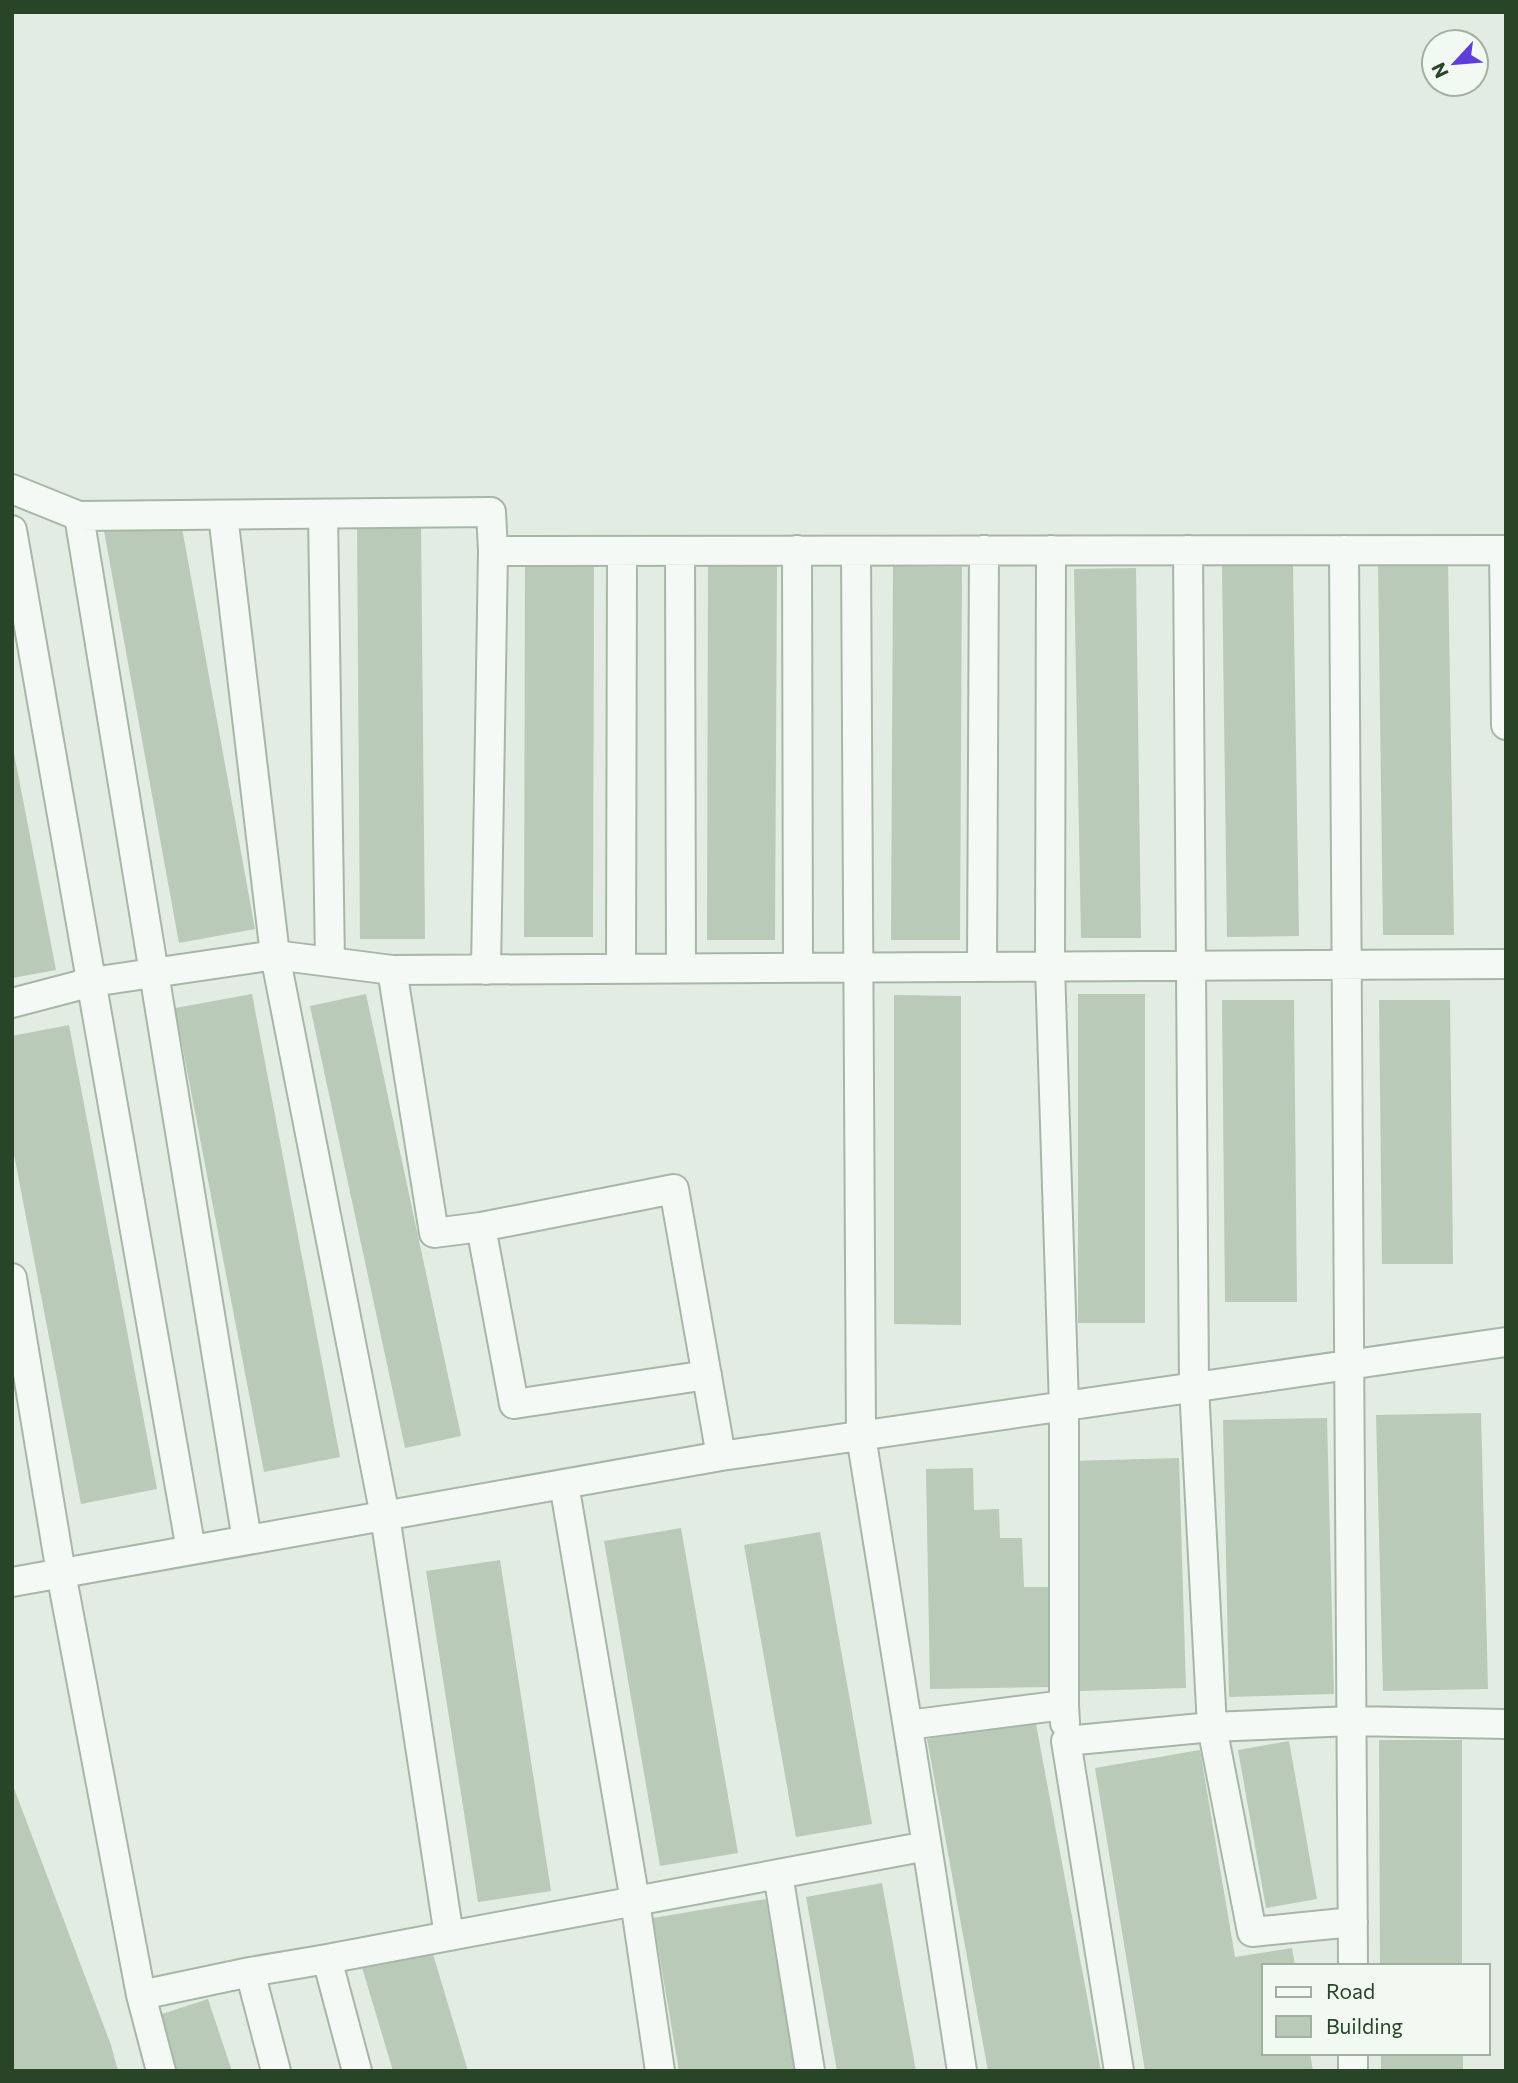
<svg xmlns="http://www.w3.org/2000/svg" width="1518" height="2083" font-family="Commissioner,sans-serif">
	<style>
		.building { fill: #b9cab9 }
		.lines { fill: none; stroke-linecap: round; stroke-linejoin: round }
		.minor-casing { stroke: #a6b7a6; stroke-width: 32 }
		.minor { stroke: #f5f9f5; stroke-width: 28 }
	</style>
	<rect width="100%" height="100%" fill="#e2ece2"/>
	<path class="building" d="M180,517l75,412 -76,14 -75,-412z
		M357,523h64l4,416h-65z
		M525,562l69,1 -1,374h-69z
		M1448,563l6,372h-71l-5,-371z
		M1222,565h71l6,371 -72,1z
		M708,566h69l-2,374h-68z
		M893,566l69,1 -2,373h-69z
		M1136,568l5,370h-60l-7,-369z
		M12,743l44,227 -44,8z
		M252,994l88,463 -76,15 -89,-464z
		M366,994l95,442 -56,12 -95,-442z
		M1078,994h67v329h-67z
		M894,995l67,1v329l-67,-1z
		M1222,1000h72l3,302h-72z
		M1379,1000h71l3,264h-71z
		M69,1025l88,464 -76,15 -69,-360v-108z
		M1481,1413l7,276 -105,2 -7,-276z
		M1327,1418l7,276 -105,3 -6,-277z
		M1179,1458l7,230 -106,3 -8,-230z
		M973,1468l1,42 25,-1 1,29h22l2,49h26l2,100 -122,2 -4,-220z
		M681,1528l57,325 -78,13 -56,-325z
		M820,1532l52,292 -76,13 -52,-292z
		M500,1560l51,331 -73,11 -52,-331z
		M1035,1719l66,352h-113l-61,-332z
		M1379,1740h83v226h-82z
		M1289,1741l28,158 -51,9 -28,-158z
		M1200,1750l35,207 57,-9 3,18h-31v87h46l3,18h-168l-50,-303z
		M12,1783l99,262 7,26h-106z
		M882,1883l34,188h-79l-31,-174z
		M766,1899l29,172h-116l-26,-153z
		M430,1944l38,127h-75l-32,-107z
		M208,1999l24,72h-55l-18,-56z
		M1381,2053h82v18h-82z"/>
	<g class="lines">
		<g class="minor-casing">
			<path id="minor" d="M12,489l67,27 412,-4 2,39 1013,-1
				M323,514l7,448
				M223,515l52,440 110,561 64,420
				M79,516l168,1024
				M12,530l179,1020
				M797,550l1,418
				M1051,550l-1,417 14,439v299
				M1188,550l6,837 18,340 40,205 101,-10
				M1344,550l9,1416
				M1504,550l2,175
				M680,551l1,417
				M982,967l2,-417
				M621,969l1,-418
				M392,970l42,263 47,-6
				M486,970l7,-419
				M12,1003l80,-21 183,-27 117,15 1114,-6
				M12,1278l49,295 80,422 20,76
				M707,1375l-193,29 -33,-177 193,-38 47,267
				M564,1484l71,417 25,170
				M12,1582l709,-126 785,-114
				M908,1725l156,-20 1,18
				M927,1846l35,225
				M778,1874l32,197
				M327,1959l600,-113 -66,-410 -5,-885
				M141,1995l109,-23
				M1353,2053v18
				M276,2071l-26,-99 77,-13 30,112
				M1119,2071l-53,-330 146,-14 139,-6 155,3"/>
		</g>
		<use href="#minor" class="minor"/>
	</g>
	<rect width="1518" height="2083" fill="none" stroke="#284528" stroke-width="28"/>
	<rect x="1262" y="1964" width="228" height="91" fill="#f2f9f2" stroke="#a1b1a1" stroke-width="2"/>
	<rect x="1276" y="1987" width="35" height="10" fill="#f5f9f5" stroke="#a1b1a1" stroke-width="2"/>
	<text x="1326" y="1999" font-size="21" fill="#284528">Road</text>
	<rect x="1276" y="2016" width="35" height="21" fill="#b9cab9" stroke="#a1b1a1" stroke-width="2"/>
	<text x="1326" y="2034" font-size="21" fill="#284528">Building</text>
	<g transform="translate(1455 63) rotate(244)"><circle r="33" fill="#f2f9f2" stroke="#a1b1a1" stroke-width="2"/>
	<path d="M0-5L12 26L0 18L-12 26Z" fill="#5e3ddb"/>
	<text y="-10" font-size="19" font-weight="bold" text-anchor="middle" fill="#284528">N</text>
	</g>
</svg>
